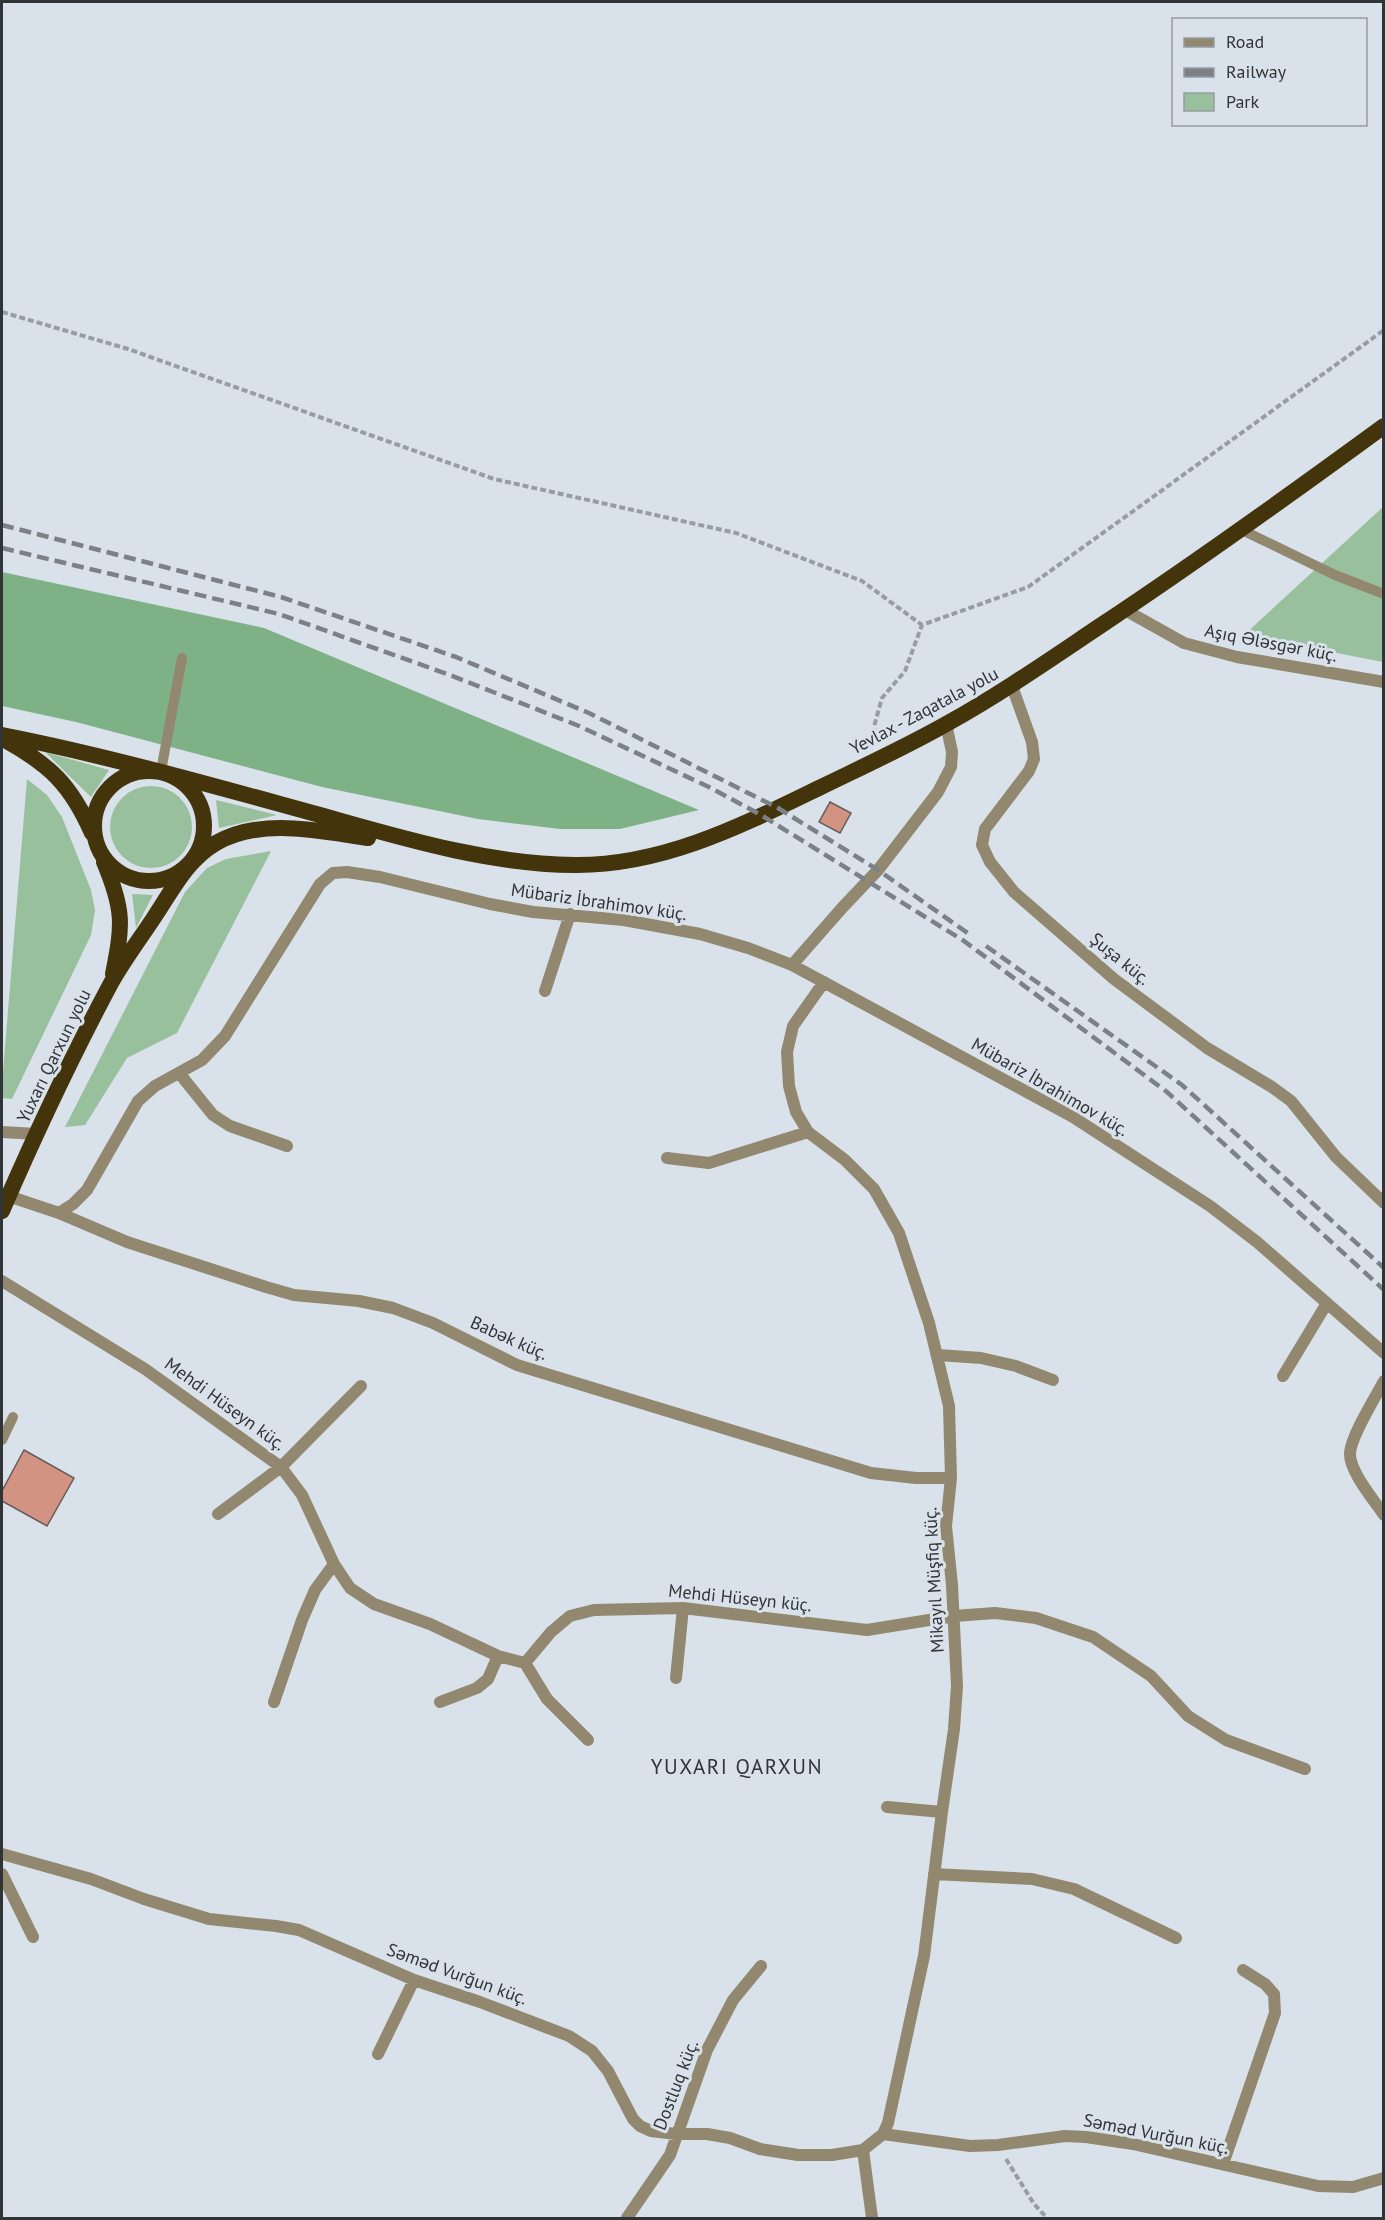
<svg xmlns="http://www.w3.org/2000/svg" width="1385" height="2220" font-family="'PT Sans',sans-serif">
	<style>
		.green { fill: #98c09d }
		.forest { fill: #7fb186 }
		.building { fill: #d39382; stroke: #675c59; stroke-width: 1.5 }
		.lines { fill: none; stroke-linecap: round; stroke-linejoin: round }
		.path { stroke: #979da4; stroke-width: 4; stroke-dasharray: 6 3; stroke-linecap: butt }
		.service { stroke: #92886f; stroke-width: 10 }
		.minor { stroke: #92886f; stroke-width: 12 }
		.trunk { stroke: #44340c; stroke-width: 16 }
		.rail { stroke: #7c8187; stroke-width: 4.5; stroke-dasharray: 12 6; stroke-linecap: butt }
		.labels { text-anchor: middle; stroke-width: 6; stroke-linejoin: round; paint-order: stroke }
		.street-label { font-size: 18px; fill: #313437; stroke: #d9e1ea }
		.quarter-label { font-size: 21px; letter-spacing: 1.5px; fill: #313437; stroke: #d9e1ea }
	</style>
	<rect width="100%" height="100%" fill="#d9e1ea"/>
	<path class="green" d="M1383,507v155l-139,-27z
		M45,752l64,18 -18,27z
		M27,779l20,16 15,22 29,73 4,20 -4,25 -79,164 -10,-1v-14z
		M110 827a41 41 0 1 1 82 0a41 41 0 1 1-82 0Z
		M216,800l61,15 -58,13z
		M271,851l-94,182 -50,25 -42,67 -20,2 120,-235 22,-24 19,-9z
		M132,894l21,1 -17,33z"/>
	<path class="forest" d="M2,572l262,56 435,182 -79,19h-60l-82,-10 -156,-32 -246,-65 -74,-16z"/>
	<path class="building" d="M830,802l21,11 -11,20 -21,-11z
		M24,1450l50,28 -27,48 -45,-25v-10z"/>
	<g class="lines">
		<path class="path" d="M2,312l126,37 366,130 242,54 126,48 60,44
			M873,743l2,-20 7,-25 23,-27 17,-46 106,-38 356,-257
			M1006,2159l28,45 13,14"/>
		<path class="service" d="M1242,530l93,45 49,19
			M161,771l21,-113
			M2,1440l11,-23"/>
		<path class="minor" d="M1125,610l59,33 53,14 147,25
			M1012,686l20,56 2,17 -5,12 -44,58 -3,16 8,17 24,30 100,87 93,69 65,39 19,14 45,56 48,46
			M792,965l50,-57 36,-38 60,-78 13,-25 1,-15 -6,-28
			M824,982l-31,44 -6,26 2,34 7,26 12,20 37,28 29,29 25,44 30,90 20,83 2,72 -5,48 6,59 5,101 -3,43 -12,83 -18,144 -36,167 -5,11 -20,16 9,68
			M545,991l25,-77
			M179,1073l34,42 17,11 57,20
			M2,1132l35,2
			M667,1158l42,5 99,-31
			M8,1196l51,17 14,-9 14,-14 51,-89 17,-15 47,-26 23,-24 95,-152 13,-11 14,-1 33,5 110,27 43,8 91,8 76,14 48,14 44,17 281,152 137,89 47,36 127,111
			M59,1213l68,29 139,45 28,8 65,6 34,7 40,15 84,42 354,108 45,5h35
			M2,1281l143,88 136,98 21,28 32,69 16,24 24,16 56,20 68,32 27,7 26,-31 19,-16 24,-6 89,-2 184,22 87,-14 41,-3 41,5 57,19 58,39 37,40 38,24 79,29
			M938,1355l43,3 35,8 37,14
			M1283,1376l44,-73
			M1384,1381c-9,17 -33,55 -34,72 -1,18 24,47 34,62
			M218,1514l63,-47 80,-81
			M525,1663l22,36 41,41
			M676,1678l7,-70
			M274,1702l28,-82 13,-30 19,-26
			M440,1702l37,-14 11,-9 10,-23
			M887,1807l55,5
			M2,1854l89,25 53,20 65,20 67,7 23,4 115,50 66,22 89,34 23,15 16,20 25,48 7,7 11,5 25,3h31l23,4 30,11 38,6h34l31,-5
			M2,1874l31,63
			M934,1874l98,5 42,10 102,49
			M378,2054l36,-74
			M883,2134l87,12 28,-1 67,-9 21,1 47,7 185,42 35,1 31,-9
			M1223,2164l52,-151 -1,-19 -9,-10 -22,-14
			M627,2218l43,-63 37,-105 26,-50 28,-34"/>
		<path class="trunk" d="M2,735c107,21 212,51 318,80 82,23 167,49 254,50 88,1 167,-39 245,-77 43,-21 87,-41 129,-65 54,-30 104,-65 155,-99 95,-63 188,-130 281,-198
			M5,740c45,25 66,45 87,93
			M94 826a55 55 0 1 1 110 0a55 55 0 1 1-110 0Z
			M104,862c20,48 19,62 9,112
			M2,1211c33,-76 69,-153 108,-226 13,-24 30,-46 45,-69 18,-27 32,-56 61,-73 46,-26 103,-12 152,-5"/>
		<path class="rail" d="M2,525l279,72 175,60 133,56 189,95 100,62 91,64
			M2,548l277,66 171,61 129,51 130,61 52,28 203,126 203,151 217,198
			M986,946l196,139 202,183"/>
	</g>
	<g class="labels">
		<g class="street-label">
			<text transform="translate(1271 643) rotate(11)" y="6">Aşıq Ələsgər küç.</text>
			<text transform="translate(924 711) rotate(-28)" y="6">Yevlax - Zaqatala yolu</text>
			<text transform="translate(599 902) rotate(8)" y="6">Mübariz İbrahimov küç.</text>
			<text transform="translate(1120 959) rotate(39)" y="6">Şuşa küç.</text>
			<text transform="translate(54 1056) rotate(-64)" y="6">Yuxarı Qarxun yolu</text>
			<text transform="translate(1050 1087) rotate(30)" y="6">Mübariz İbrahimov küç.</text>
			<text transform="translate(509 1338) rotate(24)" y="6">Babək küç.</text>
			<text transform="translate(225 1404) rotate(36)" y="6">Mehdi Hüseyn küç.</text>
			<text transform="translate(934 1580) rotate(-93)" y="6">Mikayıl Müşfiq küç.</text>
			<text transform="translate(740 1598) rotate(6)" y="6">Mehdi Hüseyn küç.</text>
			<text transform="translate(457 1974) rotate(20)" y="6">Səməd Vurğun küç.</text>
			<text transform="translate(676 2085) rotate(-69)" y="6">Dostluq küç.</text>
			<text transform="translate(1156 2134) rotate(11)" y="6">Səməd Vurğun küç.</text>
		</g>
		<g class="quarter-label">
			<text x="737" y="1774">YUXARI QARXUN</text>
		</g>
	</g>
	<rect width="1385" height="2220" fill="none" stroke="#313437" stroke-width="6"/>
	<rect x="1172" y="18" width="195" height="108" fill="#d9e1ea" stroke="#969ca2" stroke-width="1.5"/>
	<rect x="1184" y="38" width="30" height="9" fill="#92886f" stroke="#969ca2" stroke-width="1.5"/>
	<text x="1226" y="48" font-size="18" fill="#313437">Road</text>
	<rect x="1184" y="68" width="30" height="9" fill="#7c8187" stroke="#969ca2" stroke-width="1.5"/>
	<text x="1226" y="78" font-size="18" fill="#313437">Railway</text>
	<rect x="1184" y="93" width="30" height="18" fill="#98c09d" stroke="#969ca2" stroke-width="1.5"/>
	<text x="1226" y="108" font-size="18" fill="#313437">Park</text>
</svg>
